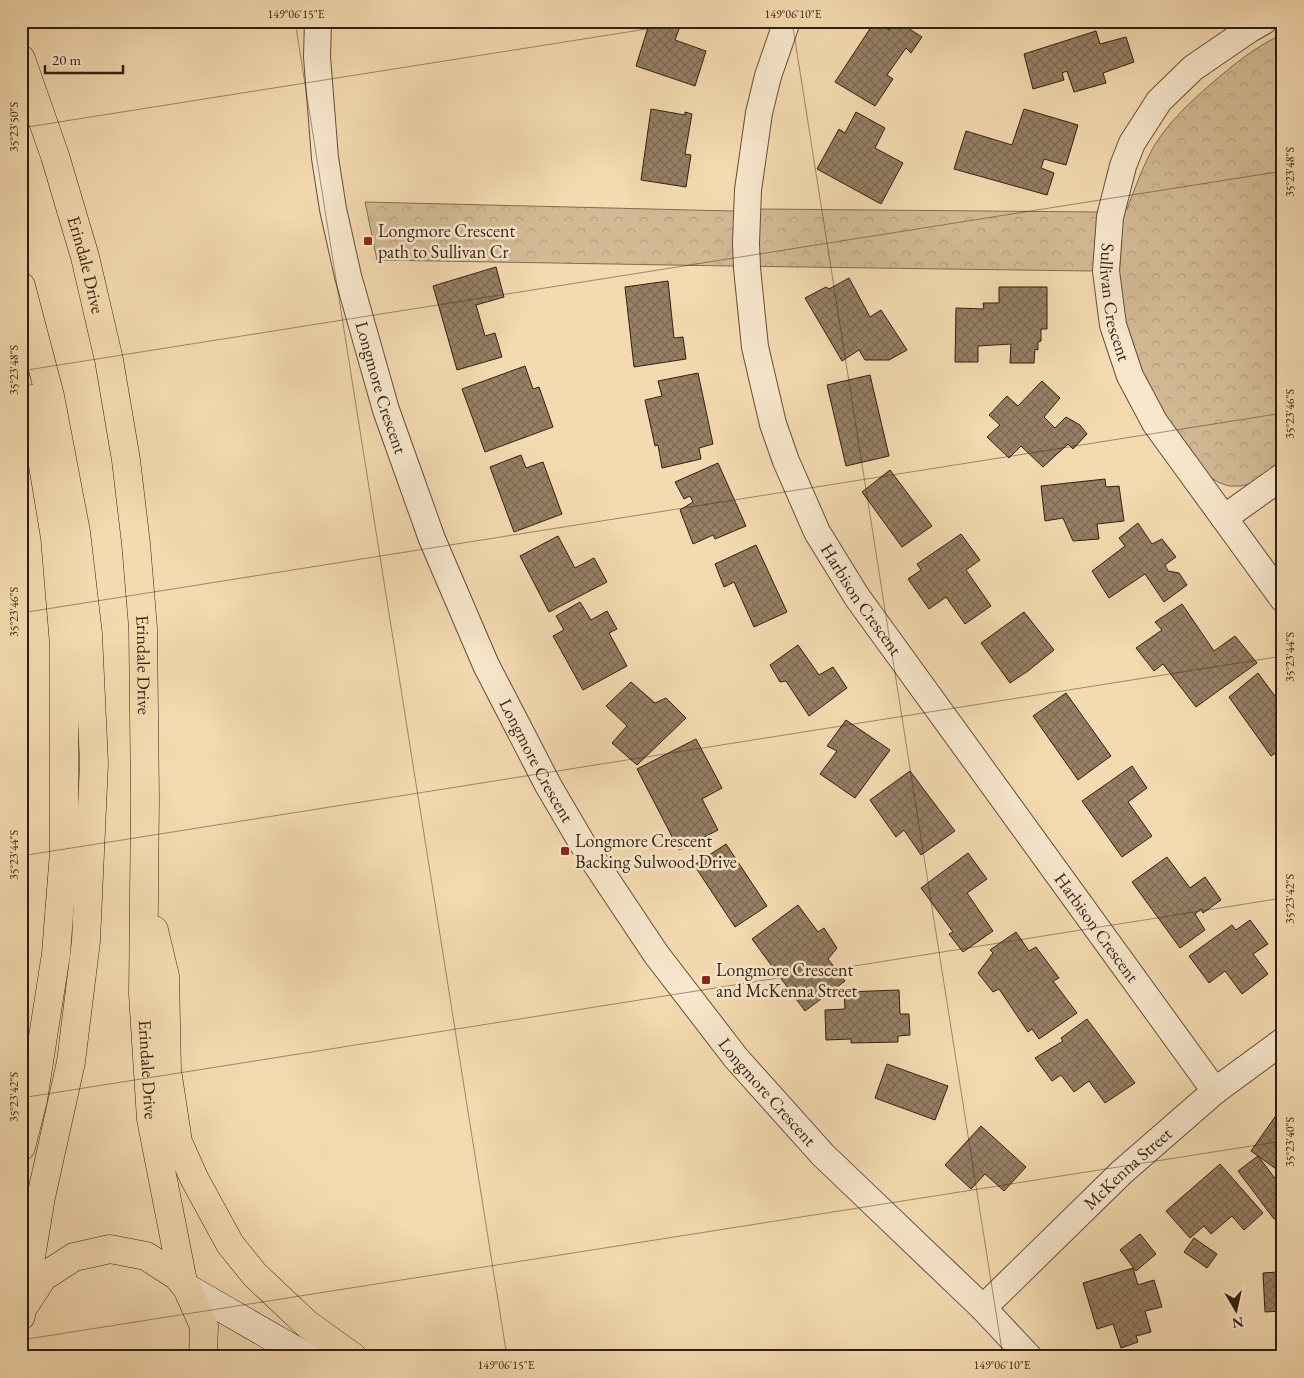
<svg xmlns="http://www.w3.org/2000/svg" width="1304" height="1378" font-family="'EB Garamond',serif">
	<style>
		.park { fill: url(#park-crowns); stroke: #836c54 }
		.building { fill: url(#building-cross-hatch); stroke: #331f13 }
		.lines { fill: none; stroke-linecap: round; stroke-linejoin: round }
		.minor-casing { stroke: #634e3a; stroke-width: 28 }
		.secondary-casing { stroke: #331f13; stroke-width: 29 }
		.primary-casing { stroke: #331f13; stroke-width: 29 }
		.minor { stroke: #f8e7cc; stroke-width: 26 }
		.secondary { stroke: #f8e7cc; stroke-width: 28 }
		.primary { stroke: #f4dab0; stroke-width: 28 }
		.ticks { fill: none; stroke: #331f13; stroke-width: 1; stroke-opacity: 0.45 }
		.poi-dot { fill: #8f2418; stroke: #f8e7cc; stroke-width: 2 }
		.labels { text-anchor: middle; stroke-width: 5; stroke-linejoin: round; paint-order: stroke }
		.poi-label { font-size: 18px; fill: #331f13; stroke: #f8e7cc; text-anchor: start }
		.street-label { font-size: 18px; fill: #331f13; stroke: #f8e7cc }
		.neatline { fill: none; stroke: #331f13; stroke-width: 2 }
		.ticks-label { font-size: 12px; text-anchor: middle; fill: #331f13 }
	</style>
	<defs>
		<pattern id="park-crowns" width="20" height="18" patternUnits="userSpaceOnUse" patternTransform="scale(1.25)"><rect width="20" height="18" fill="#d3ba95"/><path d="M2 6a3 3 0 1 1 6 0M12 15a3 3 0 1 1 6 0" fill="none" stroke="#b69f80"/></pattern>
		<pattern id="building-cross-hatch" width="8" height="8" patternUnits="userSpaceOnUse" patternTransform="scale(1.25)"><rect width="8" height="8" fill="#978065"/><path d="M0 0l8 8M0 8l8-8" fill="none" stroke="#7c6852"/></pattern>
	</defs>
	<rect width="100%" height="100%" fill="#f4dab0"/>
	<filter id="stains"><feTurbulence type="fractalNoise" baseFrequency=".004" numOctaves="4"/><feColorMatrix values="0 0 0 0 .2 0 0 0 0 .09 0 0 0 0 .02 0 0 0 .5 -.17"/></filter>
	<radialGradient id="worn" r=".72"><stop offset=".6" stop-color="#630" stop-opacity="0"/><stop offset="1" stop-color="#630" stop-opacity=".3"/></radialGradient>
	<path class="park" d="M1283,34v428l-30,21 -12,3h-12l-9,-3 -7,-4 -9,-7 -26,-35 -41,-70 -16,-59 -3,-44 -28,7 -360,-5 -353,-6 -12,-58 367,9 29,-2 336,3 30,-3c8,-21 16,-43 27,-63 15,-24 36,-44 57,-62 22,-19 45,-38 72,-50z"/>
	<path class="building" d="M650,21h32l-7,19 31,11 -11,35 -59,-20z
		M875,21l14,9 6,-9h2l25,16 -11,16 -5,-5 -19,27 6,4 -18,27 -40,-24z
		M1096,31l4,13 26,-7 8,25 -31,11 3,10 -32,9 -7,-21 -5,2 2,7 -31,9 -9,-35z
		M651,109l34,6v-3l7,2 -7,40 6,1 -5,32 -45,-7z
		M1024,109l54,16 -12,40 -22,-6 -3,9 13,5 -7,22 -93,-26 12,-38 46,14z
		M856,112l29,16 -10,20 28,15 -22,41 -64,-35 22,-40 6,4z
		M496,267l8,30 -28,8 9,31 10,-3 7,24 -45,13 -24,-84z
		M849,278l21,39 11,-7 26,40 -18,10h-24l-6,-10 -17,11 -37,-63 21,-11 3,2z
		M668,281l6,57 9,-1 3,22 -52,8 -9,-80z
		M999,287h48v42h-6v12l-3,1v8l-3,-1 -1,14h-24l1,-19 -33,2v16h-23l1,-54 28,1 -1,-6h16z
		M525,366l8,23 6,-2 14,40 -68,25 -23,-63z
		M698,373l15,71 -14,4 2,11 -39,9 -4,-23 -3,1 -10,-46 17,-4 -4,-15z
		M870,375l19,81 -43,10 -19,-81z
		M1042,381l18,17 -16,19 11,11 11,-11 14,8 7,9 -14,15 -5,-5 -25,23 -22,-21 -12,12 -22,-21 13,-12 -11,-10 18,-19 11,10z
		M521,455l5,13 17,-6 19,52 -48,18 -24,-65z
		M718,463l28,63 -31,13 -2,-4 -20,9 -13,-34 13,-8 -3,-6 -6,3 -9,-17z
		M890,470l42,56 -30,21 -40,-55z
		M1105,479l1,8 13,-1 5,35 -27,3 2,15 -26,2 -10,-23 -18,3 -4,-35z
		M1138,523l14,21 10,-5 14,18 -11,8 3,6 11,2 8,12 -23,17 -19,-28 -36,24 -17,-27 33,-25 -6,-8z
		M961,534l19,26 -14,10 25,36 -26,18 -19,-27 -17,12 -21,-30 13,-9 -4,-6z
		M558,536l17,32 19,-10 13,24 -58,30 -29,-56z
		M756,545l31,67 -33,15 -20,-45 -10,5 -9,-23z
		M580,602l11,18 16,-9 10,18 -8,4 18,33 -44,24 -30,-54 11,-6 -8,-14z
		M1182,604l32,47 21,-15 22,27 -61,44 -33,-43 -9,7 -18,-23 26,-18 -7,-8z
		M1024,612l30,38 -26,21 -18,12 -29,-40z
		M798,645l21,30 14,-8 14,21 -38,28 -23,-35 -6,1 -10,-17z
		M1258,673l25,34v41l-12,8 -42,-59z
		M631,682l24,21 11,-5 20,20 -49,47 -25,-22 15,-17 -21,-20z
		M1066,693l45,63 -33,24 -45,-64z
		M846,720l44,30 -35,48 -35,-24 17,-23 -10,-5z
		M696,739l26,49 -20,11 16,31 -39,20 -42,-81z
		M1132,766l15,22 -19,14 24,34 -30,21 -40,-56z
		M910,771l45,60 -34,24 -17,-25 -8,7 -26,-37z
		M726,844l41,62 -32,21 -41,-62z
		M968,853l19,26 -20,14 26,38 -30,21 -14,-18 4,-2 -32,-44z
		M1167,857l23,31 15,-11 16,23 -18,13 -2,-4 -6,5 10,16 -25,18 -48,-66z
		M798,905l20,27 6,-4 13,20 -9,11 17,22 -40,30 -53,-72z
		M1250,920l18,24 -15,10 15,20 -26,20 -17,-23 -16,12 -20,-27 43,-31 4,5z
		M1016,932l13,19 7,-4 23,31 -6,3 24,32 -38,26 -7,-10 -4,3 -29,-43 -6,3 -15,-19 15,-20 -3,-3z
		M899,990l1,24h9l1,21 -12,1v6l-47,1v-4l-25,1 -1,-30 20,-1 -1,-17z
		M1087,1019l48,64 -30,20 -16,-22 -15,11 -13,-17 -9,6 -17,-23 28,-17 -2,-3z
		M887,1064l61,22 -13,34 -60,-22z
		M1277,1114l6,4v56l-32,-23z
		M981,1126l45,41 -22,24 -19,-17 -14,15 -26,-24z
		M1258,1156l25,33v23l-9,7 -36,-48z
		M1220,1164l43,49 -19,17 -12,-14 -21,18 -7,-8 -14,12 -24,-27z
		M1140,1234l16,20 -20,17 -16,-21z
		M1194,1238l23,16 -10,14 -23,-16z
		M1276,1255h7v56l-18,1 -2,-39 14,-1z
		M1133,1268l5,17 16,-5 8,27 -17,4 6,21 -15,4 2,6 -17,6 -8,-24 -16,5 -14,-46z"/>
	<g class="lines">
		<g class="minor-casing">
			<g id="minor">
				<path id="s1" d="M318,21l-1,36 8,101 8,51 15,67 38,134 46,129 54,126 62,120 34,58 74,111 80,104 87,97 160,153 46,49"/>
				<path id="s2" d="M787,21l-19,55 -9,37 -11,77 -2,53 1,25 8,79 18,77 13,37 31,71 40,65 358,494"/>
				<path id="s3" d="M1264,21l-14,8 -57,39 -34,33 -27,42 -9,23 -13,51 -4,54 7,54 17,51 25,47 128,176"/>
				<path d="M1224,518l59,-42"/>
				<path id="s4" d="M983,1308l139,-136 93,-81 68,-50"/>
			</g>
		</g>
		<g class="secondary-casing">
			<path id="secondary" d="M187,1288l120,69"/>
		</g>
		<g class="primary-casing">
			<g id="primary">
				<path id="s5" d="M21,59l34,97 30,101 24,103 17,100 10,84 7,84 2,171 -2,195 8,125 32,163"/>
				<path d="M21,286l29,110 26,136 12,102 6,129 -8,178 -15,121 -30,135 -20,119"/>
				<path d="M154,930l11,46 2,94 11,72 16,36 36,66 25,31 52,49 46,33"/>
				<path d="M21,1147l12,-47 23,-146 8,-102v-207l-9,-107 -23,-139"/>
				<path d="M26,1303l17,-26 31,-20 36,-8 36,7 31,20 10,12 17,38 -1,31"/>
			</g>
		</g>
		<use href="#minor" class="minor"/>
		<use href="#secondary" class="secondary"/>
		<use href="#primary" class="primary"/>
	</g>
	<path class="ticks" d="M295,21l212,1336M792,21l211,1336M21,128l676,-107M21,371l1262,-200M21,613l1262,-200M21,856l1262,-200M21,1098l1262,-200M21,1340l1262,-199"/>
	<g class="poi-dot">
		<rect x="363" y="236" width="10" height="10" rx="2.5"/>
		<rect x="560" y="846" width="10" height="10" rx="2.5"/>
		<rect x="701" y="975" width="10" height="10" rx="2.5"/>
	</g>
	<g class="labels">
		<g class="poi-label">
			<text x="378" y="237">Longmore Crescent<tspan x="378" dy="21">path to Sullivan Cr</tspan></text>
			<text x="575" y="847">Longmore Crescent<tspan x="575" dy="21">Backing Sulwood Drive</tspan></text>
			<text x="716" y="976">Longmore Crescent<tspan x="716" dy="21">and McKenna Street</tspan></text>
		</g>
		<g class="street-label">
			<text dy="6" stroke="none"><textPath href="#s5" startOffset="216">Erindale Drive</textPath></text>
			<text dy="6" stroke="none"><textPath href="#s3" startOffset="346">Sullivan Crescent</textPath></text>
			<text dy="6" stroke="none"><textPath href="#s1" startOffset="374">Longmore Crescent</textPath></text>
			<text dy="6" stroke="none"><textPath href="#s2" startOffset="608">Harbison Crescent</textPath></text>
			<text dy="6" stroke="none"><textPath href="#s5" startOffset="621">Erindale Drive</textPath></text>
			<text dy="6" stroke="none"><textPath href="#s1" startOffset="779">Longmore Crescent</textPath></text>
			<text dy="6" stroke="none"><textPath href="#s2" startOffset="1012">Harbison Crescent</textPath></text>
			<text dy="6" stroke="none"><textPath href="#s5" startOffset="1026">Erindale Drive</textPath></text>
			<text dy="6" stroke="none"><textPath href="#s1" startOffset="1184">Longmore Crescent</textPath></text>
			<text dy="6" stroke="none"><textPath href="#s4" startOffset="201">McKenna Street</textPath></text>
		</g>
	</g>
	<rect width="1304" height="1378" fill="none" stroke="#f4dab0" stroke-width="55"/>
	<g transform="translate(1236 1310) rotate(171)" stroke="#f8e7cc" stroke-width="4" paint-order="stroke">
	<path d="M0-4L9 19L0 12L-9 19Z" fill="#331f13"/>
	<text y="-8" font-size="14" font-weight="bold" text-anchor="middle" fill="#331f13">N</text>
	</g>
	<path d="M45 65v8h78v-8" fill="none" stroke="#331f13" stroke-width="2.5"/>
	<text x="52" y="65" font-size="15" fill="#331f13" stroke="#f8e7cc" stroke-width="4" paint-order="stroke">20 m</text>
	<rect x="28" y="28" width="1248" height="1322" class="neatline"/>
	<g class="ticks-label">
		<text x="296" y="18">149°06'15"E</text>
		<text x="793" y="18">149°06'10"E</text>
		<text transform="translate(14 127) rotate(-90)" y="4">35°23'50"S</text>
		<text transform="translate(1290 172) rotate(-90)" y="4">35°23'48"S</text>
		<text transform="translate(14 370) rotate(-90)" y="4">35°23'48"S</text>
		<text transform="translate(1290 414) rotate(-90)" y="4">35°23'46"S</text>
		<text transform="translate(14 612) rotate(-90)" y="4">35°23'46"S</text>
		<text transform="translate(1290 657) rotate(-90)" y="4">35°23'44"S</text>
		<text transform="translate(14 855) rotate(-90)" y="4">35°23'44"S</text>
		<text transform="translate(1290 899) rotate(-90)" y="4">35°23'42"S</text>
		<text transform="translate(14 1097) rotate(-90)" y="4">35°23'42"S</text>
		<text transform="translate(1290 1142) rotate(-90)" y="4">35°23'40"S</text>
		<text x="506" y="1369">149°06'15"E</text>
		<text x="1002" y="1369">149°06'10"E</text>
	</g>
	<rect width="100%" height="100%" filter="url(#stains)"/>
	<rect width="100%" height="100%" fill="url(#worn)"/>
</svg>
